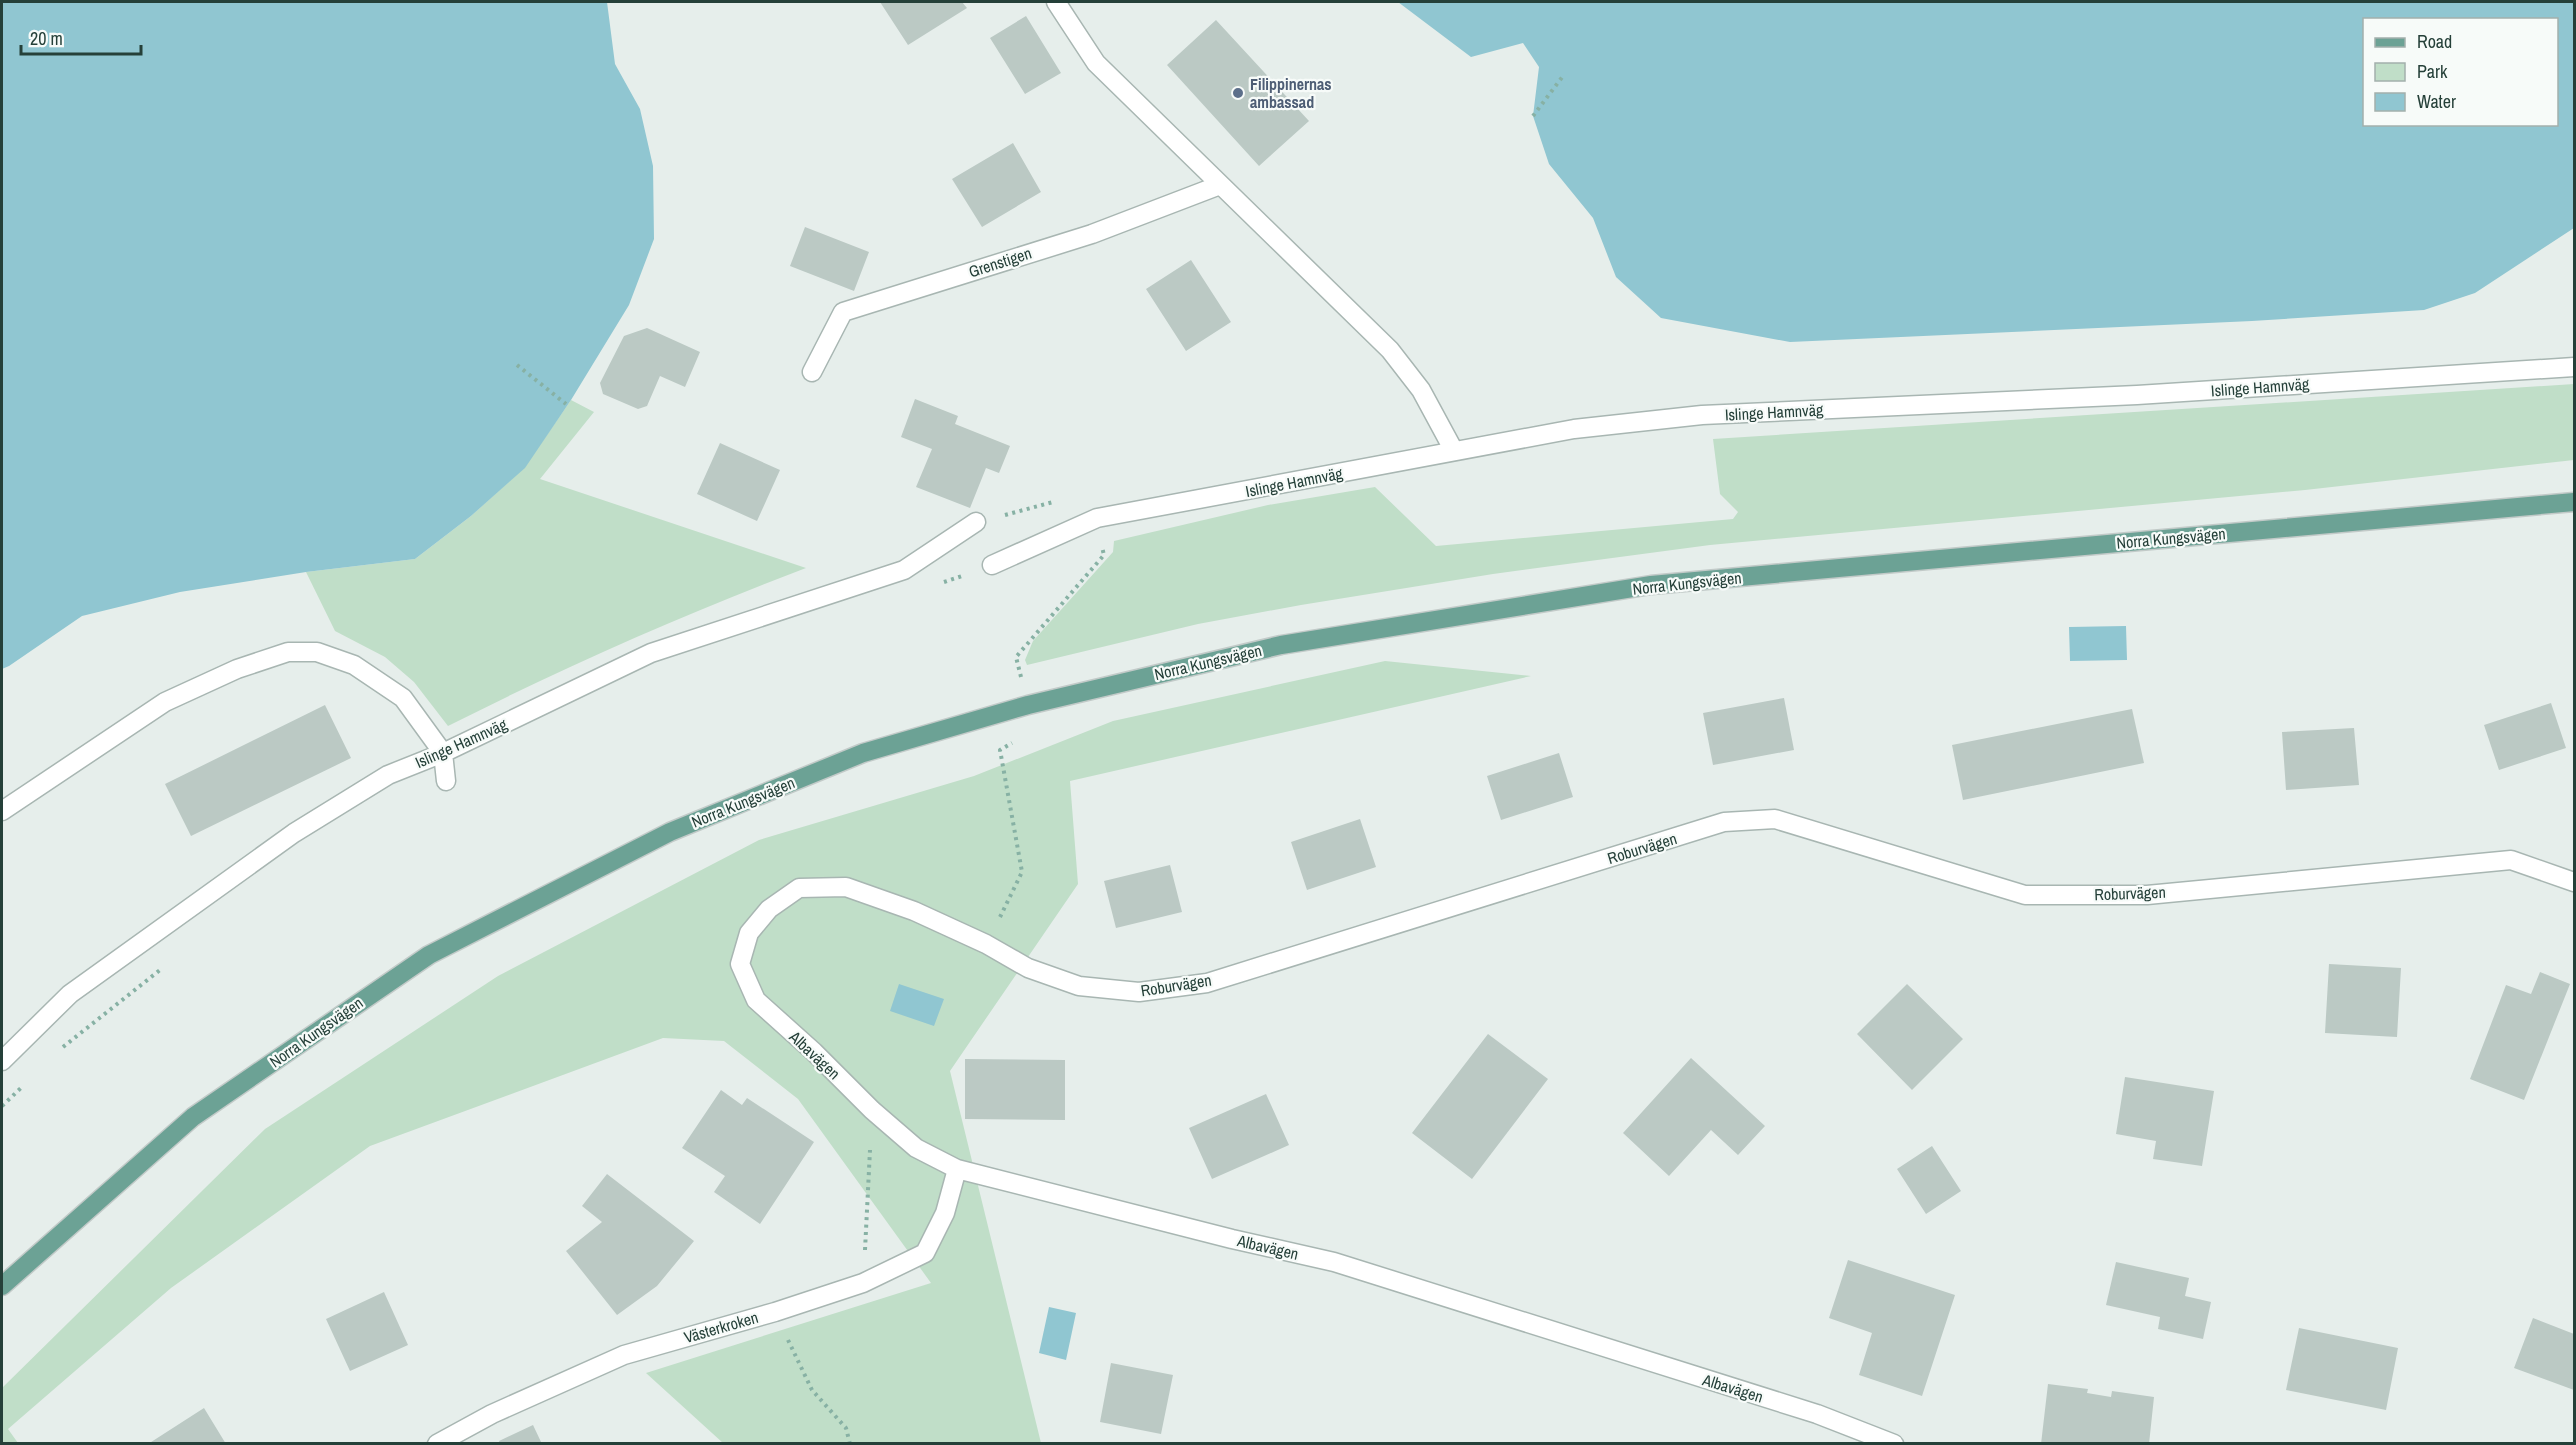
<svg xmlns="http://www.w3.org/2000/svg" width="2576" height="1445" font-family="'Archivo Narrow',sans-serif">
	<style>
		.green { fill: #c0dec8 }
		.water { fill: #90c6d1; fill-rule: evenodd }
		.building { fill: #bbc9c4 }
		.lines { fill: none; stroke-linecap: round; stroke-linejoin: round }
		.minor-casing { stroke: #a8b6b2; stroke-width: 21 }
		.major-casing { stroke: #c2cac8; stroke-width: 21 }
		.path { stroke: #87b1a4; stroke-width: 4; stroke-dasharray: 3 4.5; stroke-linecap: butt }
		.minor { stroke: #fff; stroke-width: 18 }
		.major { stroke: #6ca295; stroke-width: 18 }
		.service-dot { fill: #5c6f8a; stroke: #f7fbf9; stroke-width: 2 }
		.labels { text-anchor: middle; stroke-width: 4.5; stroke-linejoin: round; paint-order: stroke }
		.service-label { font-size: 16px; font-weight: bold; fill: #4e5e75; stroke: #f7fbf9; text-anchor: start }
		.street-label { font-size: 16px; fill: #254039; stroke: #f7fbf9 }
	</style>
	<rect width="100%" height="100%" fill="#e6eeeb"/>
	<path class="green" d="M2574,384v76l-269,30 -595,55 -217,29 -192,31 -103,19 -171,41 -2,-5 8,-19 80,-89 1,-11 154,-36 107,-18 61,59 297,-27 5,-7 -18,-18 -7,-55z
		M571,400l23,12 -54,67 266,89c-122,46 -241,99 -358,158l-34,-44 -29,-25 -50,-26 -29,-59 109,-13 56,-43 53,-48z
		M1385,661l146,15 -461,105 8,103 -128,187 91,372h-318l-77,-70 285,-90 -133,-184 -74,-58 -61,-3 -293,108 -199,142 -163,141 10,14 -16,1v-56l263,-259 233,-153 261,-136 215,-64 139,-55z"/>
	<path class="water" d="M2,2h605l8,62 25,45 13,57 1,73 -25,66 -58,95 -46,68 -54,48 -56,43 -109,13 -126,20 -98,24 -73,50 -7,3z
		M1398,2h1176v226l-99,65 -51,17 -172,11 -462,21 -129,-24 -45,-41 -23,-59 -44,-54 -16,-48 6,-49 -16,-24 -52,14zM2364,20h192v104h-192z
		M2126,626l1,34 -57,1 -1,-34z
		M899,984l45,15 -10,27 -44,-15z
		M1049,1307l27,6 -10,47 -27,-7z"/>
	<path class="building" d="M880,2h82l5,6 -59,37z
		M1026,16l35,57 -36,21 -35,-56z
		M1216,20l93,101 -50,45 -92,-101z
		M1013,143l28,49 -59,35 -30,-48z
		M805,227l64,25 -15,39 -64,-25z
		M1191,260l40,62 -45,29 -40,-62z
		M647,328l53,24 -15,35 -25,-11 -13,30 -9,3 -35,-15 -3,-11 24,-47z
		M915,399l43,17 -3,8 55,22 -11,27 -13,-5 -16,40 -54,-21 16,-38 -31,-12z
		M720,443l60,27 -23,51 -60,-27z
		M1784,698l10,52 -81,15 -10,-52z
		M2551,703l15,45 -67,22 -15,-45z
		M325,705l26,53 -160,78 -26,-52z
		M2132,709l12,54 -181,37 -11,-55z
		M2354,728l5,57 -73,5 -4,-58z
		M1559,753l14,44 -72,23 -14,-44z
		M1360,819l16,48 -69,23 -16,-48z
		M1170,865l12,47 -66,16 -12,-47z
		M2329,964l72,4 -4,69 -72,-4z
		M2540,972l30,12 -46,116 -54,-21 36,-94 25,9z
		M1907,984l56,55 -51,51 -55,-56z
		M1488,1034l60,45 -76,100 -60,-46z
		M1691,1058l74,68 -27,29 -27,-25 -42,46 -46,-43z
		M965,1059l100,1v60l-100,-1z
		M2125,1077l89,14 -12,75 -49,-7 3,-18 -40,-7z
		M721,1090l21,15 5,-7 67,44 -54,82 -46,-32 11,-16 -43,-28z
		M1266,1094l23,51 -77,34 -23,-51z
		M1932,1146l29,45 -35,23 -29,-45z
		M607,1174l87,67 -37,45 -40,29 -51,-64 36,-29 -20,-16z
		M1848,1260l107,35 -33,101 -63,-21 13,-42 -43,-15z
		M2116,1262l73,16 -4,18 26,6 -8,37 -45,-10 2,-12 -54,-12z
		M384,1292l24,53 -58,26 -24,-52z
		M2533,1318l41,16v56l-60,-22z
		M2299,1328l99,20 -12,62 -100,-20z
		M1111,1363l62,12 -12,59 -61,-12z
		M2048,1384l40,5 -1,4 24,4 1,-6 42,6 -5,47h-108z
		M204,1408l22,36h-78z
		M533,1425l9,19h-42l-1,-3z"/>
	<g class="lines">
		<g class="minor-casing">
			<path id="minor" d="M1056,2l40,61 294,287 31,40 33,61
				M812,372l31,-60 249,-78 128,-49
				M992,565l105,-47 477,-89 128,-14 435,-20 437,-28
				M2,811l163,-109 72,-33 51,-17h29l37,13 49,33 40,55 3,28
				M2,1061l68,-67 224,-161 94,-58 55,-22 208,-100 253,-83 72,-48
				M437,1444l55,-30 132,-59 151,-43 88,-29 62,-30 20,-40 12,-44
				M1894,1444l-77,-30 -483,-152 -102,-23 -275,-70 -41,-21 -44,-38 -58,-58 -58,-52 -16,-36 9,-31 20,-24 30,-21 47,-1 68,24 72,33 42,24 51,18 60,6 68,-9 517,-161 51,-3 250,76h122l364,-35 63,22"/>
		</g>
		<g class="major-casing">
			<path id="major" d="M2,1286l191,-169 236,-162 241,-123 193,-79 165,-48 253,-60 370,-60 923,-83"/>
		</g>
		<path class="path" d="M1533,116l30,-40
			M517,365l49,39
			M1005,515l48,-13
			M944,582l21,-7
			M1021,677l-5,-20 88,-102 -2,-8
			M1000,917l22,-45 -22,-122 12,-7
			M63,1047l97,-77
			M2,1106l21,-20
			M865,1250l5,-100
			M788,1340l24,50 34,38 4,16"/>
		<use href="#minor" class="minor"/>
		<use href="#major" class="major"/>
	</g>
	<circle class="service-dot" cx="1238" cy="93" r="6"/>
	<g class="labels">
		<g class="service-label">
			<text x="1250" y="90">Filippinernas<tspan x="1250" dy="18">ambassad</tspan></text>
		</g>
		<g class="street-label">
			<text transform="translate(1000 262) rotate(-18)" y="6">Grenstigen</text>
			<text transform="translate(2260 387) rotate(-4)" y="6">Islinge Hamnväg</text>
			<text transform="translate(1774 412) rotate(-3)" y="6">Islinge Hamnväg</text>
			<text transform="translate(1294 482) rotate(-11)" y="6">Islinge Hamnväg</text>
			<text transform="translate(2171 538) rotate(-5)" y="6">Norra Kungsvägen</text>
			<text transform="translate(1687 583) rotate(-6)" y="6">Norra Kungsvägen</text>
			<text transform="translate(1208 662) rotate(-13)" y="6">Norra Kungsvägen</text>
			<text transform="translate(461 743) rotate(-24)" y="6">Islinge Hamnväg</text>
			<text transform="translate(743 802) rotate(-22)" y="6">Norra Kungsvägen</text>
			<text transform="translate(1642 848) rotate(-17)" y="6">Roburvägen</text>
			<text transform="translate(2130 893) rotate(-2)" y="6">Roburvägen</text>
			<text transform="translate(1176 985) rotate(-9)" y="6">Roburvägen</text>
			<text transform="translate(316 1032) rotate(-35)" y="6">Norra Kungsvägen</text>
			<text transform="translate(815 1055) rotate(43)" y="6">Albavägen</text>
			<text transform="translate(1268 1247) rotate(13)" y="6">Albavägen</text>
			<text transform="translate(721 1327) rotate(-16)" y="6">Västerkroken</text>
			<text transform="translate(1733 1388) rotate(17)" y="6">Albavägen</text>
		</g>
	</g>
	<rect width="2576" height="1445" fill="none" stroke="#254039" stroke-width="6"/>
	<rect x="2363" y="18" width="195" height="108" fill="#f7fbf9" stroke="#a3b0ac" stroke-width="1.5"/>
	<rect x="2375" y="38" width="30" height="9" fill="#6ca295" stroke="#a3b0ac" stroke-width="1.5"/>
	<text x="2417" y="48" font-size="18" fill="#254039">Road</text>
	<rect x="2375" y="63" width="30" height="18" fill="#c0dec8" stroke="#a3b0ac" stroke-width="1.5"/>
	<text x="2417" y="78" font-size="18" fill="#254039">Park</text>
	<rect x="2375" y="93" width="30" height="18" fill="#90c6d1" stroke="#a3b0ac" stroke-width="1.5"/>
	<text x="2417" y="108" font-size="18" fill="#254039">Water</text>
	<path d="M21 45v9h120v-9" fill="none" stroke="#254039" stroke-width="3"/>
	<text x="30" y="45" font-size="18" fill="#254039" stroke="#f7fbf9" stroke-width="4.5" paint-order="stroke">20 m</text>
</svg>
